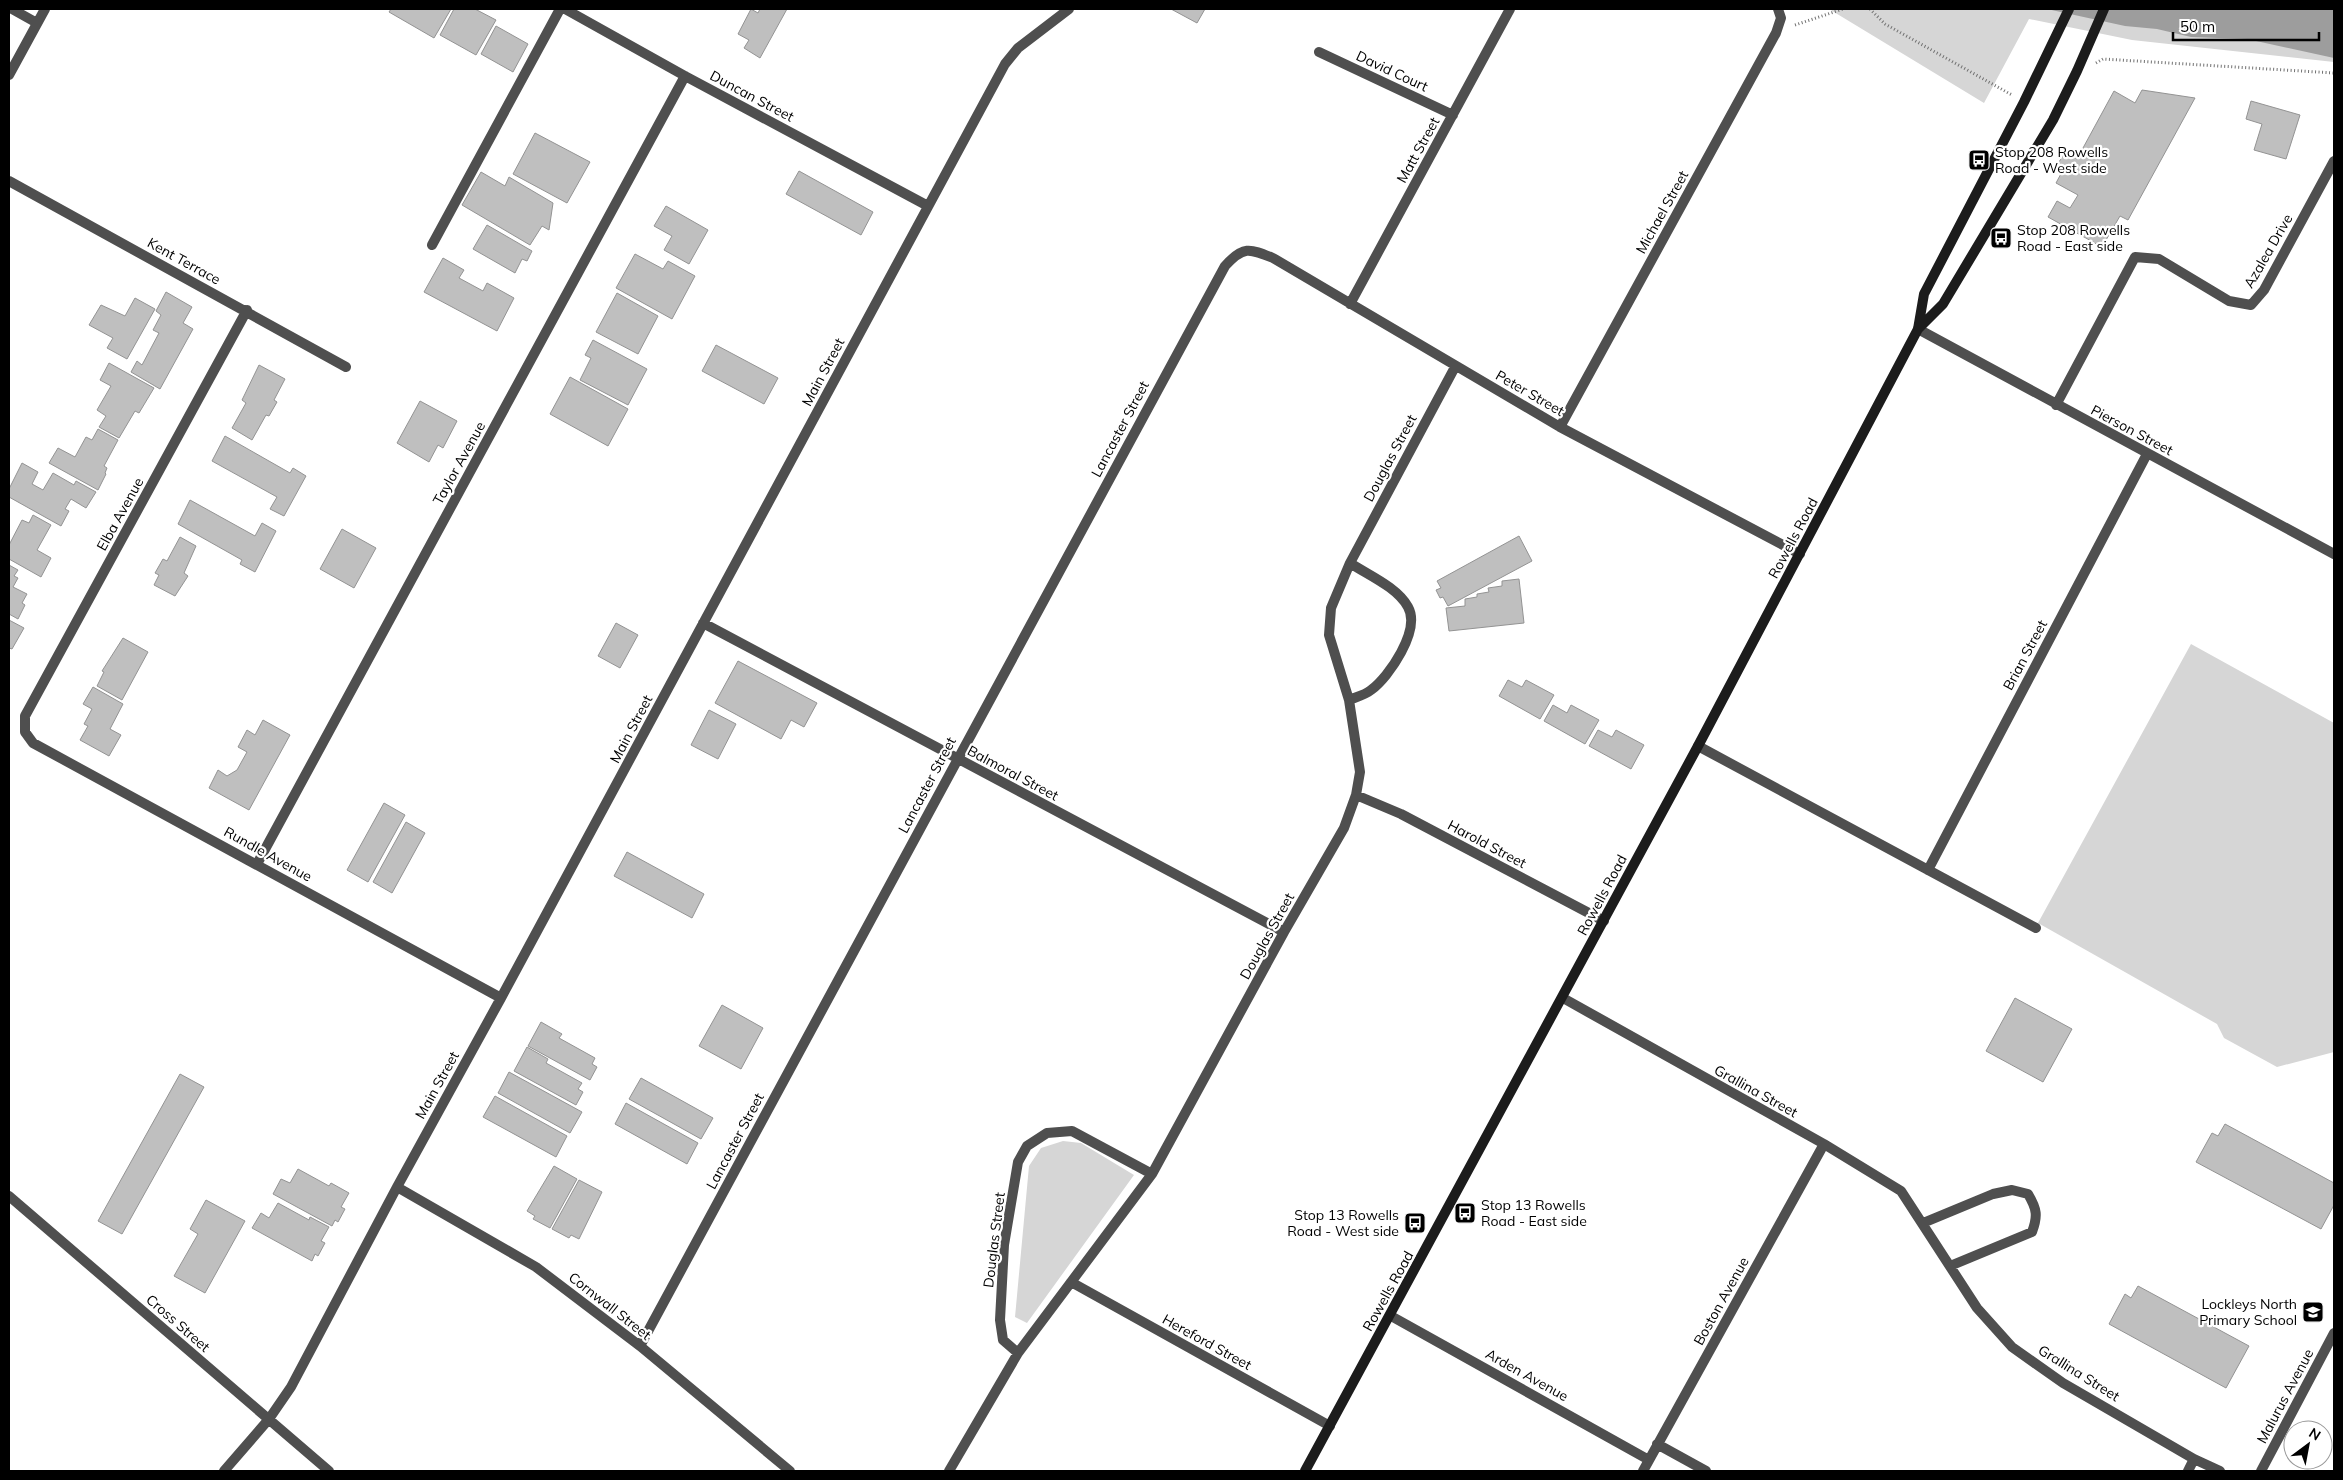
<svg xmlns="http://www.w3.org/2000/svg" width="2343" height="1480" font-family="Mulish,sans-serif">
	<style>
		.green { fill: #d6d6d6 }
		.water { fill: #9d9d9d }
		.building { fill: #bfbfbf; stroke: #939393 }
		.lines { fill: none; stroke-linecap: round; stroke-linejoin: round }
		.path { stroke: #717171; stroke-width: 3; stroke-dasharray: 1 2.5; stroke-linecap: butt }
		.minor { stroke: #4f4f4f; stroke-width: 10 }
		.secondary { stroke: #1c1c1c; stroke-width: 10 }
		.labels { text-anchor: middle; stroke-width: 4.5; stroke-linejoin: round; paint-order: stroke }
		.street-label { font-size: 14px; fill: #000; stroke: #fff }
		.poi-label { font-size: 14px; fill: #000; stroke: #fff; text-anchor: start }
	</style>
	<rect width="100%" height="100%" fill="#fff"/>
	<path class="green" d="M1829,9h505v53l-202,-22 -103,-21 -45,84z
		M2191,644l143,79v329l-57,15 -53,-29 -7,-14 -179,-101z
		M1063,1141l18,2 53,32 -107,148 -12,-6 14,-151 12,-18z"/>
	<path class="water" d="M2047,9h287v49l-87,-19 -56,-2 -34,-8 -32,-3z"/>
	<path class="building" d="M391,9h60l-17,29 -45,-26z
		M454,9h21l21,11 -20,35 -36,-20z
		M751,9l7,4 2,-4h27l-27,49 -16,-10 5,-8 -11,-6z
		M1171,9h34l-8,14z
		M496,26l32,18 -15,28 -32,-18z
		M2142,90l53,8 -67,122 -8,-4 -18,31 -54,-30 9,-16 13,7 8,-13 -22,-12 7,-13 -7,-3 9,-15 12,7 37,-68 21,12z
		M2251,101l49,14 -14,44 -32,-9 8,-26 -16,-5z
		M535,133l55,29 -23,41 -54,-29z
		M799,171l74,41 -12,23 -75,-41z
		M481,172l24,14 4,-9 44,26 -4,27 -7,-4 -12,19 -68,-40z
		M666,206l42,24 -19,34 -25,-14 8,-14 -18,-10z
		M487,225l45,26 -5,10 -5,-2 -7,14 -42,-24z
		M635,254l28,15 5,-8 27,15 -23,43 -56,-31z
		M443,258l21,12 -5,8 24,13 4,-8 27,15 -17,33 -73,-39z
		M166,292l26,15 -9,16 10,6 -33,60 -29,-17 6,-11 5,4 17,-32 -6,-3 8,-15 -5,-4z
		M617,293l41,23 -20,38 -42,-22z
		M135,298l20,11 -28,50 -20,-11 6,-10 -24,-13 12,-20 24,11z
		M593,340l54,29 -19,36 -48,-25 11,-22 -6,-3z
		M716,345l62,33 -14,26 -62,-33z
		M109,363l45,25 -15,25 -4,-2 -16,27 -20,-11 7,-11 -9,-6 14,-24 -11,-6z
		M259,365l26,14 -11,21 3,2 -8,14 -3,-1 -14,25 -20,-12 14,-25 -4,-3z
		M570,377l58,32 -20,37 -58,-32z
		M420,401l37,20 -14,27 -5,-3 -9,17 -32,-19z
		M98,429l20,11 -14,26 3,2 -2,5 1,1 -8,16 -49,-27 9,-15 17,9 11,-20 6,3z
		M225,436l65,37 3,-5 13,8 -22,40 -14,-7 7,-12 -65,-36z
		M22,463l16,9 -6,12 11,6 10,-17 21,12 2,-4 20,11 -10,16 -15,-9 -6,10 4,2 -8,15 -52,-29v-8z
		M190,500l65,36 7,-13 14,8 -21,41 -15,-8 2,-4 -64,-36z
		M33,515l18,10 -14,25 14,8 -10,19 -32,-18v-14l13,-25 7,3z
		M342,529l34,19 -22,40 -34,-19z
		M1519,536l13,25 -84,45 -5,-9 -3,1 -4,-8 5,-2 -4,-7z
		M180,537l16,9 -12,27 4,3 -13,20 -21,-11 5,-10 -4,-2 8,-14 4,2z
		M9,565l9,5 -4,6 4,2 -5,9 14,7 -5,9 3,2 -7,14 -9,-5z
		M1519,579l5,44 -75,8 -3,-23 19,-2v-7l12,-2v-3l12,-2 -1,-4 14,-2v-5z
		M9,620l15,8 -12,21 -3,-1z
		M616,623l22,12 -18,33 -22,-12z
		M123,638l25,14 -26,48 -25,-14 7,-14 -2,-1z
		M738,661l79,42 -13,24 -13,-7 -10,19 -66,-36z
		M1508,680l14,7 4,-7 28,15 -14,24 -41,-23z
		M93,687l30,17 -13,25 11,6 -12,21 -29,-16 8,-14 -4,-2 8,-15 -9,-5z
		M1553,705l14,8 4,-8 28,15 -14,24 -41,-23z
		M709,710l27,14 -18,35 -27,-14z
		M263,720l27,15 -41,75 -40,-22 9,-18 9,6 10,-6 10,-18 -9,-5 9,-17 8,5z
		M1598,730l14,7 4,-7 28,15 -13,24 -42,-23z
		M384,803l21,12 -37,67 -21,-12z
		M406,822l19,11 -33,60 -19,-11z
		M627,852l77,42 -12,24 -78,-42z
		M2015,998l57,31 -29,53 -57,-31z
		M722,1005l41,23 -22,41 -42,-23z
		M541,1022l21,12 -3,4 36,20 -3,6 5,3 -7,13 -62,-34z
		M527,1047l21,12 -2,4 36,20 -4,6 5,3 -7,13 -62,-34z
		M509,1072l73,40 -12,21 -72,-40z
		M180,1074l24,13 -82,147 -24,-13z
		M641,1078l72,40 -12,21 -72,-40z
		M495,1096l72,40 -11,21 -73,-40z
		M626,1103l72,40 -11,21 -72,-40z
		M2225,1124l109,59v22l-13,24 -125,-67 16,-29 6,3z
		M554,1166l23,13 -27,49 -17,-9 2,-3 -8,-5z
		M298,1169l31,17 2,-3 18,10 -8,14 4,2 -7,13 -3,-2 -3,6 -59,-32 8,-15 9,4z
		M579,1180l23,12 -23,47 -8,-4 -2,3 -17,-9z
		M206,1200l39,21 -40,72 -31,-17 24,-42 -8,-5z
		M278,1203l31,17 1,-3 19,10 -8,14 4,2 -7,13 -3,-2 -3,7 -60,-33 9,-15 8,5z
		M2138,1286l111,60 -23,42 -117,-64 16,-30 6,4z"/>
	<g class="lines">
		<path class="path" d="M1870,9l15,15 127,71
			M1795,25l48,-16
			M2096,63l7,-4 231,14"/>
		<path class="minor" d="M12,9l25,14
			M565,9l120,67 243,130
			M1319,52l134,63
			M9,75l36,-66
			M9,181l337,186
			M432,245l128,-236
			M1350,304l160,-295
			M247,310l-222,406v16l8,11 468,255
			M1918,329l416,225
			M2056,405l79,-148 24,2 70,42 22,4 13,-15 70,-129
			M1560,427l216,-394 5,-15 -3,-9
			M703,623l581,309
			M1349,700c7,-3 16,-5 22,-10 18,-13 50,-60 37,-83 -11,-20 -40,-32 -58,-44
			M1698,746l338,182
			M1356,795l45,19 203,107
			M257,864l428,-788
			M1928,870l219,-416
			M1563,998l261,146 77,47 76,117 35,39 51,36 131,76 26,12
			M397,1187l139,80 104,79 150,125
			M9,1196l320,275
			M1923,1223l70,-29 19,-4 16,4c9,15 10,22 4,38l-82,34
			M1071,1282l259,144
			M1391,1316l258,144
			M640,1346l585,-1080c18,-20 24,-18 48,-8l287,169 240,127
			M1018,1353l-15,-13 -3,-20 4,-75 14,-83 9,-16 20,-13 25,-2 80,43
			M1657,1444l49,27
			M224,1471l45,-52 22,-32 106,-200 104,-189 504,-934 13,-16 51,-39
			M949,1471l69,-118 134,-179 132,-242 60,-104 12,-33 4,-23 -11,-72 -20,-65 2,-27 19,-45 105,-196
			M1643,1471l181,-327
			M2188,1471l6,-12
			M2261,1471l73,-138"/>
		<path class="secondary" d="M1918,329l6,-35 100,-192 45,-93
			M1305,1471l393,-725 220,-417 25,-25 110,-184 24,-49 27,-62"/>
	</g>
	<defs>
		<g id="bus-square" transform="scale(1.125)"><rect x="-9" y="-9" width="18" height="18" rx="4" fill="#000" stroke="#fff"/><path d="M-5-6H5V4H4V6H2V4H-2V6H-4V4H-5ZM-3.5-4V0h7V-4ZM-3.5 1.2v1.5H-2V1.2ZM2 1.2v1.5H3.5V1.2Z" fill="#fff"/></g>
		<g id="school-square" transform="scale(1.125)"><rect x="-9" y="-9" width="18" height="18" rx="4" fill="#000" stroke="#fff"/><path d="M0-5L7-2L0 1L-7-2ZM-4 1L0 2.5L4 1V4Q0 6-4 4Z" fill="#fff"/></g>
	</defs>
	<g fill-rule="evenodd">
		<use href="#bus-square" x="1979" y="160"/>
		<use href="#bus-square" x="2001" y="238"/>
		<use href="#bus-square" x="1465" y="1213"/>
		<use href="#bus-square" x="1415" y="1223"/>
		<use href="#school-square" x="2313" y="1312"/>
	</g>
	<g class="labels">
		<g class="street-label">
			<text transform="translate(1392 71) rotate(25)" y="5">David Court</text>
			<text transform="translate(752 96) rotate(28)" y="5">Duncan Street</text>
			<text transform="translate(1418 150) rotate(-61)" y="5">Matt Street</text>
			<text transform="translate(1662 212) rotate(-61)" y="5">Michael Street</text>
			<text transform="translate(2268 251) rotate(-60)" y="5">Azalea Drive</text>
			<text transform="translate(184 261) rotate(29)" y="5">Kent Terrace</text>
			<text transform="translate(823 372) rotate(-62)" y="5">Main Street</text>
			<text transform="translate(1530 393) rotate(30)" y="5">Peter Street</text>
			<text transform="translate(1120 429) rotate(-62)" y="5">Lancaster Street</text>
			<text transform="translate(2132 430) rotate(28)" y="5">Pierson Street</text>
			<text transform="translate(1390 458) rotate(-62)" y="5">Douglas Street</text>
			<text transform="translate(459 463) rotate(-61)" y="5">Taylor Avenue</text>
			<text transform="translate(120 514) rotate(-61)" y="5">Elba Avenue</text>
			<text transform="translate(1793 538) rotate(-62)" y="5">Rowells Road</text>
			<text transform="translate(2025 655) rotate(-62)" y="5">Brian Street</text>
			<text transform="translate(631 729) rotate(-62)" y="5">Main Street</text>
			<text transform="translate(1013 773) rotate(28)" y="5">Balmoral Street</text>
			<text transform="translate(927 785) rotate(-62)" y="5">Lancaster Street</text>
			<text transform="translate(1487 844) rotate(28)" y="5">Harold Street</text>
			<text transform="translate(268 854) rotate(29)" y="5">Rundle Avenue</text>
			<text transform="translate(1602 895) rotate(-62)" y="5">Rowells Road</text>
			<text transform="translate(1267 936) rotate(-61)" y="5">Douglas Street</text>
			<text transform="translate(437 1085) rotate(-61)" y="5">Main Street</text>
			<text transform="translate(1756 1091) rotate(29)" y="5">Grallina Street</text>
			<text transform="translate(735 1141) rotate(-62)" y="5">Lancaster Street</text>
			<text transform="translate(994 1240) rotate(-83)" y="5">Douglas Street</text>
			<text transform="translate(1388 1291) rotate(-61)" y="5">Rowells Road</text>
			<text transform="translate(1721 1301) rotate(-61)" y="5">Boston Avenue</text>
			<text transform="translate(610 1306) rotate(38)" y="5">Cornwall Street</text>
			<text transform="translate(178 1323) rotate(41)" y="5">Cross Street</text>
			<text transform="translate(1207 1342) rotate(29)" y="5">Hereford Street</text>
			<text transform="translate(2079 1373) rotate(32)" y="5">Grallina Street</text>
			<text transform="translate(1527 1375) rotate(29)" y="5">Arden Avenue</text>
			<text transform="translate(2285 1396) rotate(-62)" y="5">Malurus Avenue</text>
		</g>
		<g class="poi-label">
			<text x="1995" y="157">Stop 208 Rowells<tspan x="1995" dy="16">Road - West side</tspan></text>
			<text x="2017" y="235">Stop 208 Rowells<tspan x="2017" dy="16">Road - East side</tspan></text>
			<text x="1481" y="1210">Stop 13 Rowells<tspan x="1481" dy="16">Road - East side</tspan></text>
			<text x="1399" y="1220" text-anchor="end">Stop 13 Rowells<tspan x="1399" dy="16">Road - West side</tspan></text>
			<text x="2297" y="1309" text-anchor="end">Lockleys North<tspan x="2297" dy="16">Primary School</tspan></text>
		</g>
	</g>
	<rect width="2343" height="1480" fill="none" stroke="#000000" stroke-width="20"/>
	<g transform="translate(2308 1445) rotate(32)"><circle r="24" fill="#ffffff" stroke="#999999"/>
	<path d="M0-4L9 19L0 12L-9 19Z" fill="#000000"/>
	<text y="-8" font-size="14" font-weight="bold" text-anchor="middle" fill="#000000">N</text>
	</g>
	<path d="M2173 32v8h146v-8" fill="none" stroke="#000000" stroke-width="2.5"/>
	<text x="2180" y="32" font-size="15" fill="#000000" stroke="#ffffff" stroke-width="4" paint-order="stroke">50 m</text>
</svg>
